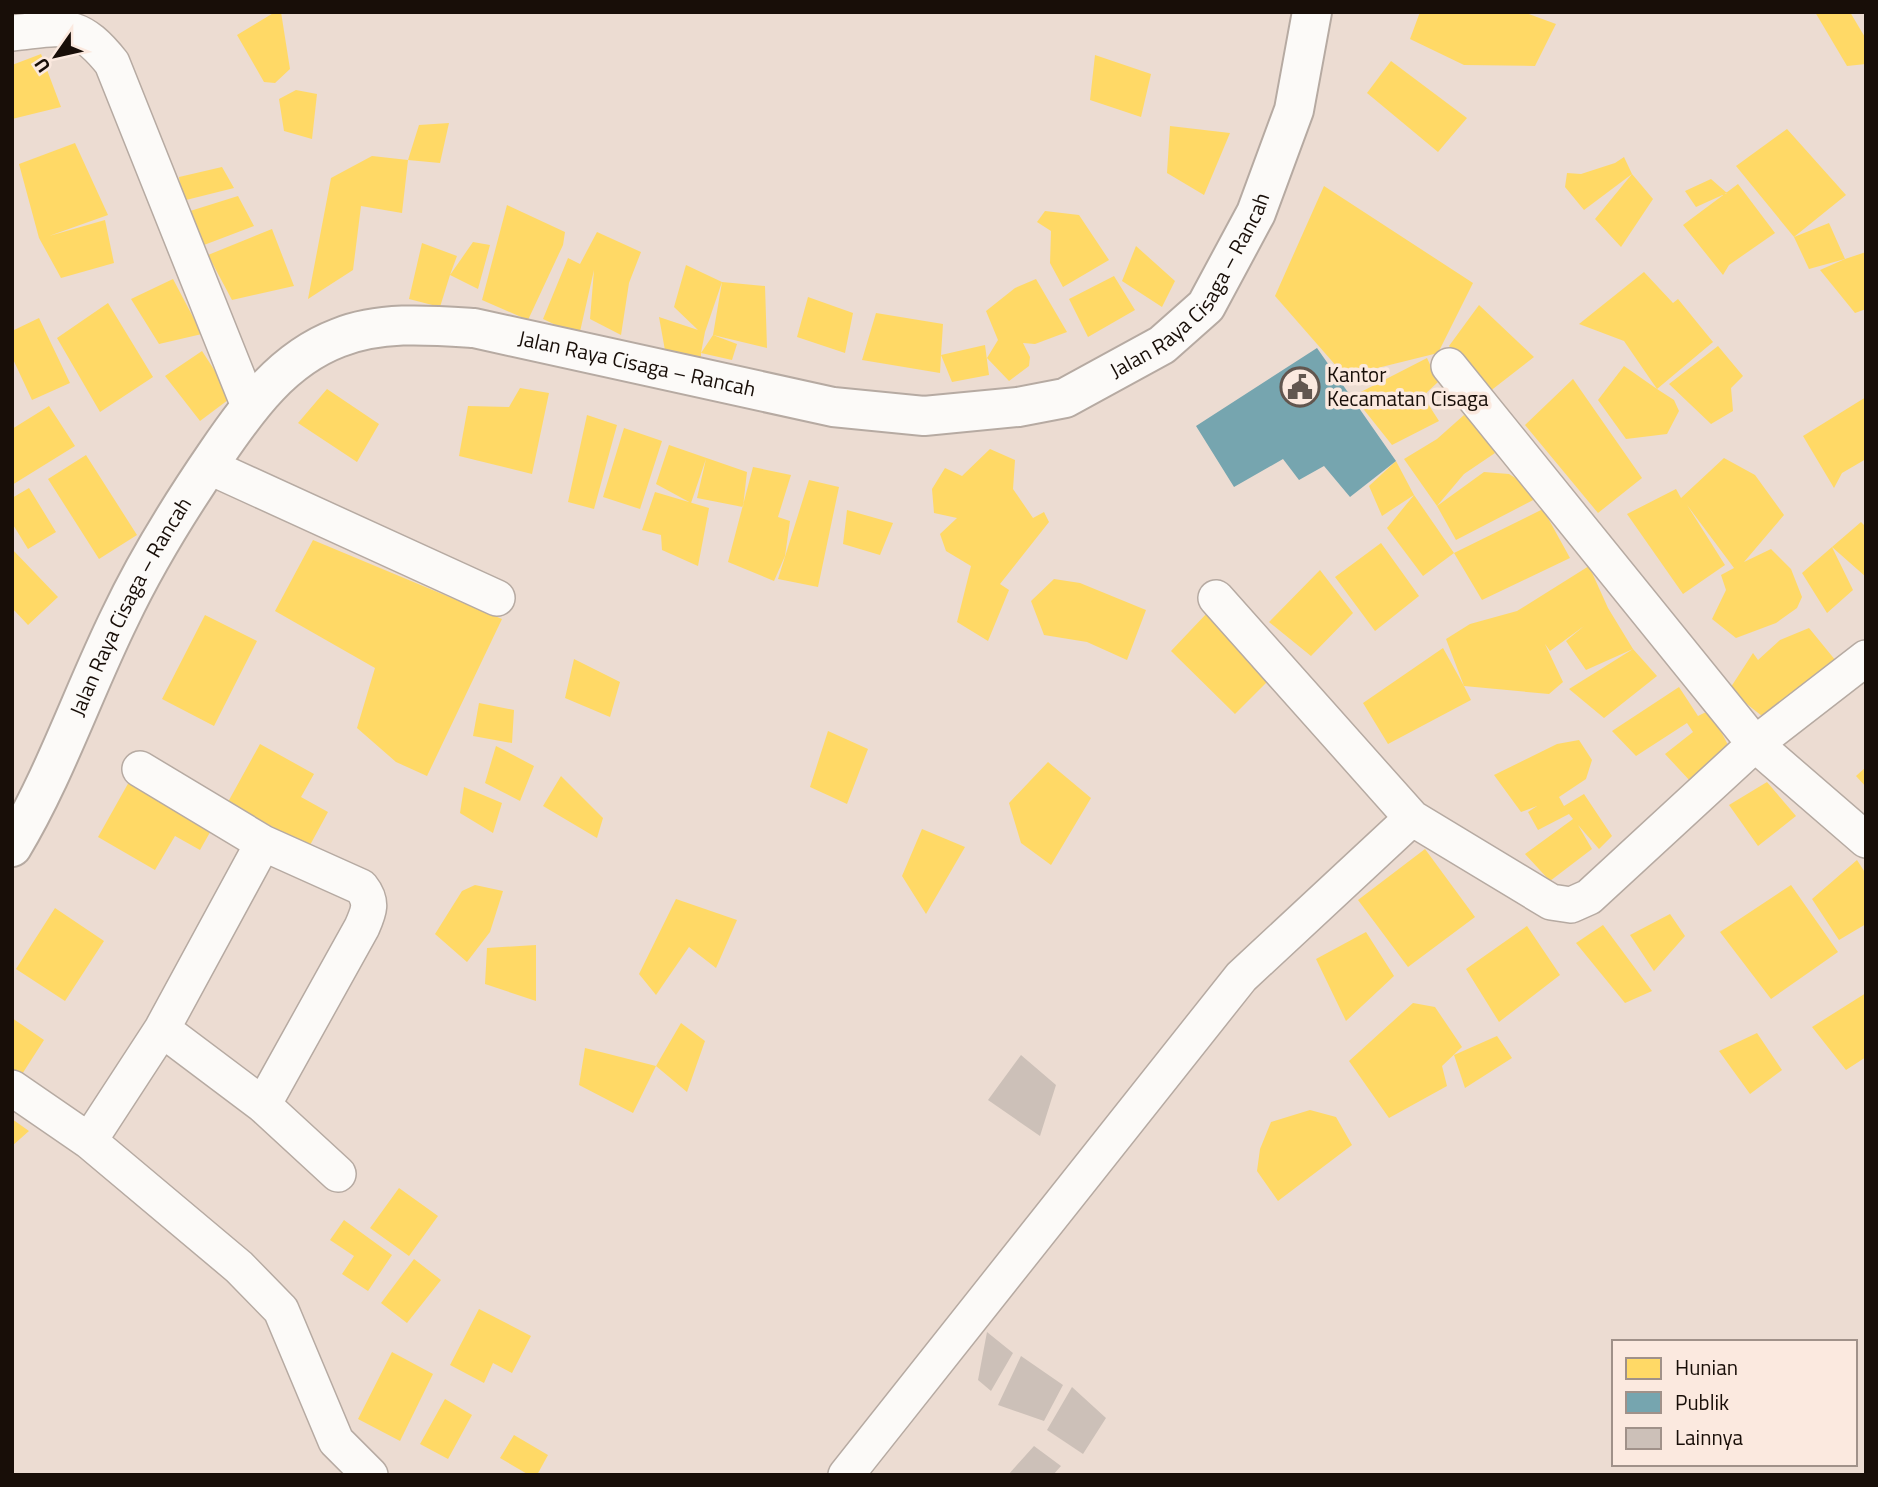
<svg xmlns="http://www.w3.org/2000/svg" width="1878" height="1487" font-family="'Titillium Web',sans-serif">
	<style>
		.homes { fill: #ffd966; fill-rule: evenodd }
		.public { fill: #76a5af }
		.building { fill: #ccc0b8 }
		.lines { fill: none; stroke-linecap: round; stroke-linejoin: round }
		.street-casing { stroke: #b6aaa2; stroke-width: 38 }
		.secondary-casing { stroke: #b6aaa2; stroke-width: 42 }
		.street { stroke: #fcfaf8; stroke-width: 35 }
		.secondary { stroke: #fcfaf8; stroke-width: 38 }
		.labels { text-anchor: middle; stroke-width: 7; stroke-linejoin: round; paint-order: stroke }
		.street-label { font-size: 21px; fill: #180e08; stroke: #fbe9df }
		.poi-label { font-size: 21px; fill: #180e08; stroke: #fbe9df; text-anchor: start }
	</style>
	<rect width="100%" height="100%" fill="#ecdcd2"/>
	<path class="homes" d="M275,12h6l9,57 -15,14 -11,-1 -27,-47z
		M1420,12h103l33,12 -21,42 -71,-1 -54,-26z
		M1815,12h35l16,27v25l-19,2z
		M41,54l20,53 -49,12v-54z
		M1095,55l56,19 -10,43 -51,-17z
		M1391,61l76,57 -29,34 -71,-59z
		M296,90l21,4 -5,45 -28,-8 -5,-32z
		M449,123l-9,40 -32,-3 11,-35z
		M1170,126l60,7 -26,62 -37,-22z
		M1787,129l59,66 -52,42 35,-14 16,36 21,-7v57l-11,4 -35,-43 25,-11 -36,10 -15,-32 -58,-71z
		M75,143l33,72 -59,21 56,-16 9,43 -53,15 -22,-40 -20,-74z
		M372,156l36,4 -6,53 -41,-7 -8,64 -45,29 23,-121z
		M1624,157l8,17 -48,36 -19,-23 2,-14 14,1 34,-11z
		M222,167l12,21 -52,13 -3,-24z
		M1632,174l21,25 -32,48 -26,-28z
		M1711,179l16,14 -31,14 -11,-16z
		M1738,184l37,49 -46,32 -6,10 -40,-50z
		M1324,186l149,97 -35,70 -93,23 -70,-80z
		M238,196l16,30 -50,19 -17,-33z
		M507,205l58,27 -2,13 -35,75 -46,-20z
		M1045,211l34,4 30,45 -46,27 -13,-24 1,-32 -14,-9z
		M272,229l22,57 -62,14 -24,-45z
		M597,232l44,20 -12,31 -8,52 -31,-16 4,-49 -15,66 -36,-17 25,-61 12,6z
		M473,242l17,3 -12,44 -28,-14 -10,32 -31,-8 13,-56 35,13 -7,19z
		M1136,246l39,35 -13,26 -40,-26z
		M686,265l36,17 43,4 2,62 -54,-13 24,9 -5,16 -31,-7v4l-35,-1 -7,-39 39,13 -24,-23zM722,282l-9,53 -12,18 4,-21z
		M1644,272l29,31 5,-4 35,43 -56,47 17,11 5,11 -12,23 -41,5 -28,-39 26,-34 33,23 -33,-48 -45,-17z
		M1114,276l21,34 -47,27 -19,-38z
		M173,279l29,55 -43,10 -28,-45z
		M1036,279l31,53 -32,12 -12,-1 7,14 -1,9 -20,15 -22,-23 11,-18 -12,-29 29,-23z
		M808,297l45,16 -8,40 -48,-16z
		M108,303l45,74 -53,35 -43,-74z
		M1479,305l55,52 -45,35 -40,-46z
		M876,313l67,11 -2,31 44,-10 4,30 -37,7 -11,-27 -1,18 -78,-13z
		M39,318l31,65 -38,17 -20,-43v-26z
		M1718,346l25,30 -12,12 2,23 -22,13 -42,-40z
		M202,351l30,46 -32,24 -35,-45z
		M1427,358l11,24 -15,14 16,25 -47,24 -39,-49z
		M1573,379l69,99 -44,35 -73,-88z
		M520,388l29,5 -17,81 -73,-18 9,-50 41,1z
		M327,389l52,35 -22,38 -59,-39z
		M1866,397v62l-24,14 -8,15 -31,-52z
		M49,406l26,40 -63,39v-56z
		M587,415l30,10 -23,84 -26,-7z
		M1464,415l19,17 12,21 -31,21 -27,32 -33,-47 33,-20z
		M624,428l38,13 -22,68 -37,-12z
		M669,445l78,27 -4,35 -46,-9 9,-39 -15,44 -35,-19z
		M990,449l25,11 -2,29 20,29 11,-6 5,10 -49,62 9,6 -21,51 -31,-19 14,-56 -25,-15 -6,-17 17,-16 -23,-5 -2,-24 13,-21 17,8z
		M86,455l51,80 -38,24 -51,-80z
		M1724,458l31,17 29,40 -40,47 27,-13 20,20 11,28 -5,11 -21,15 -40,15 -24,-19 14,-29 -5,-15 13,-7 -47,-63 38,60 -42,29 -56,-80 49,-25 5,9z
		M1396,461l18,34 -32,21 -13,-30z
		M753,467l38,8 -13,42 12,4 -5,35 -11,25 -46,-19z
		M1484,472l25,2 34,21 -87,45 -19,-34z
		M809,480l30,7 -21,100 -40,-8z
		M29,488l27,44 -28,17 -16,-26v-25z
		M655,492l54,16 -11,58 -36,-16 -1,-15 -19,-5z
		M1414,495l40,58 -31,23 -36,-48z
		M1543,509l27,49 -88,42 -28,-47z
		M847,510l46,13 -13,32 -37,-11z
		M1861,522l5,5v50l-34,-30z
		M313,540l189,79 -75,157 -31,-14 -39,-34 18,-60 -100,-57z
		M1381,543l38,53 -44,35 -40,-54z
		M1832,547l21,43 -26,23 -25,-40z
		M12,549l46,48 -30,28 -16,-17z
		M1589,566l19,42 25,41 -47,21 -20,-29 18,-15 -34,25 -5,-7 18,38 -14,12 -85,-8 7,14 -83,44 -25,-41 80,-55 21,38 -18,-47 24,-15 47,-13z
		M1320,570l33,43 -42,43 -42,-34z
		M1054,579l26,4 66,27 -19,50 -40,-18 -43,-7 -13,-34z
		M1208,612l66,63 -39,39 -64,-63z
		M205,615l52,26 -43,85 -52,-27z
		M1809,628l27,33 -45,37 -29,18 -33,-26 24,-37 5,7 22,-20z
		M1633,649l24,27 -53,42 -35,-29z
		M574,659l46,23 -10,35 -45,-19z
		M1679,687l19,29 12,-6 19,37 -38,35 -26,-28 28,-22 -6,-9 -51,33 -24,-25z
		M479,703l35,7 -2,33 -39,-7z
		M828,731l40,18 -21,55 -37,-17z
		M1579,740l13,20 -6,19 -27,18 5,9 20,-12 28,42 -13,13 -21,-24 14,24 -42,32 -25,-27 48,-35 -4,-5 -31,16 -10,-18 9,-6 -16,6 -27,-37 63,-31z
		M260,744l54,30 -13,23 27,15 -19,35 -81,-45z
		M496,746l38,20 -14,35 -35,-18z
		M1048,762l43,36 -40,67 -30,-22 -12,-40z
		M1866,767v20l-10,-11z
		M134,773l83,47 -17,30 -25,-14 -20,34 -57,-33z
		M561,776l42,42 -6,20 -54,-32z
		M1767,782l29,34 -38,30 -29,-41z
		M464,787l38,16 -9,30 -33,-20z
		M922,829l43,18 -39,67 -24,-38z
		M1425,849l50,68 -67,50 -50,-67z
		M1857,860l9,14v50l-27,16 -27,-41z
		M475,885l28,6 -13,41 -23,30 -32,-28 27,-43z
		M1791,885l47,67 -67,47 -51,-67z
		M676,899l61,21 -21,48 -27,-21 -33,48 -17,-21z
		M55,908l49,33 -39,60 -49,-32z
		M1670,914l15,22 -31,35 -24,-36z
		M1603,925l49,66 -27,12 -49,-60z
		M1527,926l33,49 -61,47 -33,-53z
		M1366,932l28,44 -48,45 -30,-62z
		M536,945v56l-51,-17 2,-36z
		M1866,993v64l-20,13 -34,-43z
		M1413,1003l22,4 27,40 -20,19 5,20 -58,32 -40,-57z
		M12,1018l32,22 -27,42 -5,-3z
		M681,1023l24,18 -18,51 -31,-26 -23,47 -54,-28 6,-37 71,18z
		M1757,1033l25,37 -32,24 -31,-43z
		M1497,1036l15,22 -47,30 -11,-33z
		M1310,1110l26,7 16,28 -74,56 -21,-30 3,-22 11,-27z
		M12,1119l17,12 -17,15z
		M399,1188l39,28 -29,40 -39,-28z
		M344,1220l48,35 -24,36 -26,-17 12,-18 -24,-16z
		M414,1259l27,21 -34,43 -26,-20z
		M479,1309l52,27 -19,37 -19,-10 -9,20 -34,-18z
		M392,1352l41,22 -33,67 -42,-22z
		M445,1399l27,16 -24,44 -28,-15z
		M514,1435l34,20 -11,20h-8l-29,-17z"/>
	<path class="public" d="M1317,348l79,113 -46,36 -26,-31 -25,14 -16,-21 -49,28 -38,-61z"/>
	<path class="building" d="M1021,1055l35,30 -16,51 -52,-36z
		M987,1332l26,21 -22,38 -13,-11z
		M1021,1356l42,29 -19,36 -46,-16z
		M1072,1387l34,31 -23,36 -36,-24z
		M1034,1446l27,20 -8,9h-45z"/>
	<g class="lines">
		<g class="street-casing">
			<path id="street" d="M12,33c51,-5 65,-14 100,30l137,343
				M1449,366l306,378 111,96
				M208,466l289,132
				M140,769l123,74
				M1412,818l139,84 20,3 18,-8 166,-153 111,-86
				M12,1088l77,53 150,126 42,43 55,131 34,34
				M263,1105l75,69
				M89,1141l73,-112 101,-186 98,44c12,15 8,24 1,40l-99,178 -101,-76
				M846,1475l395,-498 171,-159 -196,-220"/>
		</g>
		<g class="secondary-casing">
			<g id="secondary">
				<path id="s1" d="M12,847c42,-69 72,-157 108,-230 27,-57 62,-113 97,-164 32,-47 66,-94 121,-115 42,-17 91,-13 136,-10l359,79 91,9 94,-9 47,-9 97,-53 44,-39 50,-93 38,-103 18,-98"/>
			</g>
		</g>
		<use href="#street" class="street"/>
		<use href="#secondary" class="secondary"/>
	</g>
	<defs>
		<g id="civic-ring" transform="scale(2.0125)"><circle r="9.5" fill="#fbe9df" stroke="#62564f" stroke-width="1.5"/><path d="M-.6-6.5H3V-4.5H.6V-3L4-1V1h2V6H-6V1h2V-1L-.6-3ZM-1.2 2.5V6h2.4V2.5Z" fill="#62564f"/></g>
	</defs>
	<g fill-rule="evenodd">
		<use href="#civic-ring" x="1300" y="387"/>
	</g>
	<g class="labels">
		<g class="street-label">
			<text dy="7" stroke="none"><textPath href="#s1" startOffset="1528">Jalan Raya Cisaga – Rancah</textPath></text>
			<text dy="7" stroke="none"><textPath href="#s1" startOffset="919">Jalan Raya Cisaga – Rancah</textPath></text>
			<text dy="7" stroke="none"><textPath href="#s1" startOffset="268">Jalan Raya Cisaga – Rancah</textPath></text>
		</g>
		<g class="poi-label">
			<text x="1327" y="382">Kantor<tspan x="1327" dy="24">Kecamatan Cisaga</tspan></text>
		</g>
	</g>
	<rect width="1878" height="1487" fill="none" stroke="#180e08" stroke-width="28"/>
	<rect x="1612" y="1340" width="245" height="126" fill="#fbe9df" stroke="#a09189" stroke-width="2"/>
	<rect x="1626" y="1358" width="35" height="21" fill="#ffd966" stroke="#a09189" stroke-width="2"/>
	<text x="1675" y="1375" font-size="21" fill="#180e08">Hunian</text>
	<rect x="1626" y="1392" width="35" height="21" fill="#76a5af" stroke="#a09189" stroke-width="2"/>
	<text x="1675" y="1410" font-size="21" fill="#180e08">Publik</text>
	<rect x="1626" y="1428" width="35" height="21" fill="#ccc0b8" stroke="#a09189" stroke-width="2"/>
	<text x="1675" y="1445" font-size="21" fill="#180e08">Lainnya</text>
	<g transform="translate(56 56) rotate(236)" stroke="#fbe9df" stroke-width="5" paint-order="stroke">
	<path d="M0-5L12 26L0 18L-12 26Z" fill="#180e08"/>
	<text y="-10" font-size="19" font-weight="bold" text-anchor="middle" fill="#180e08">U</text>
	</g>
</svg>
